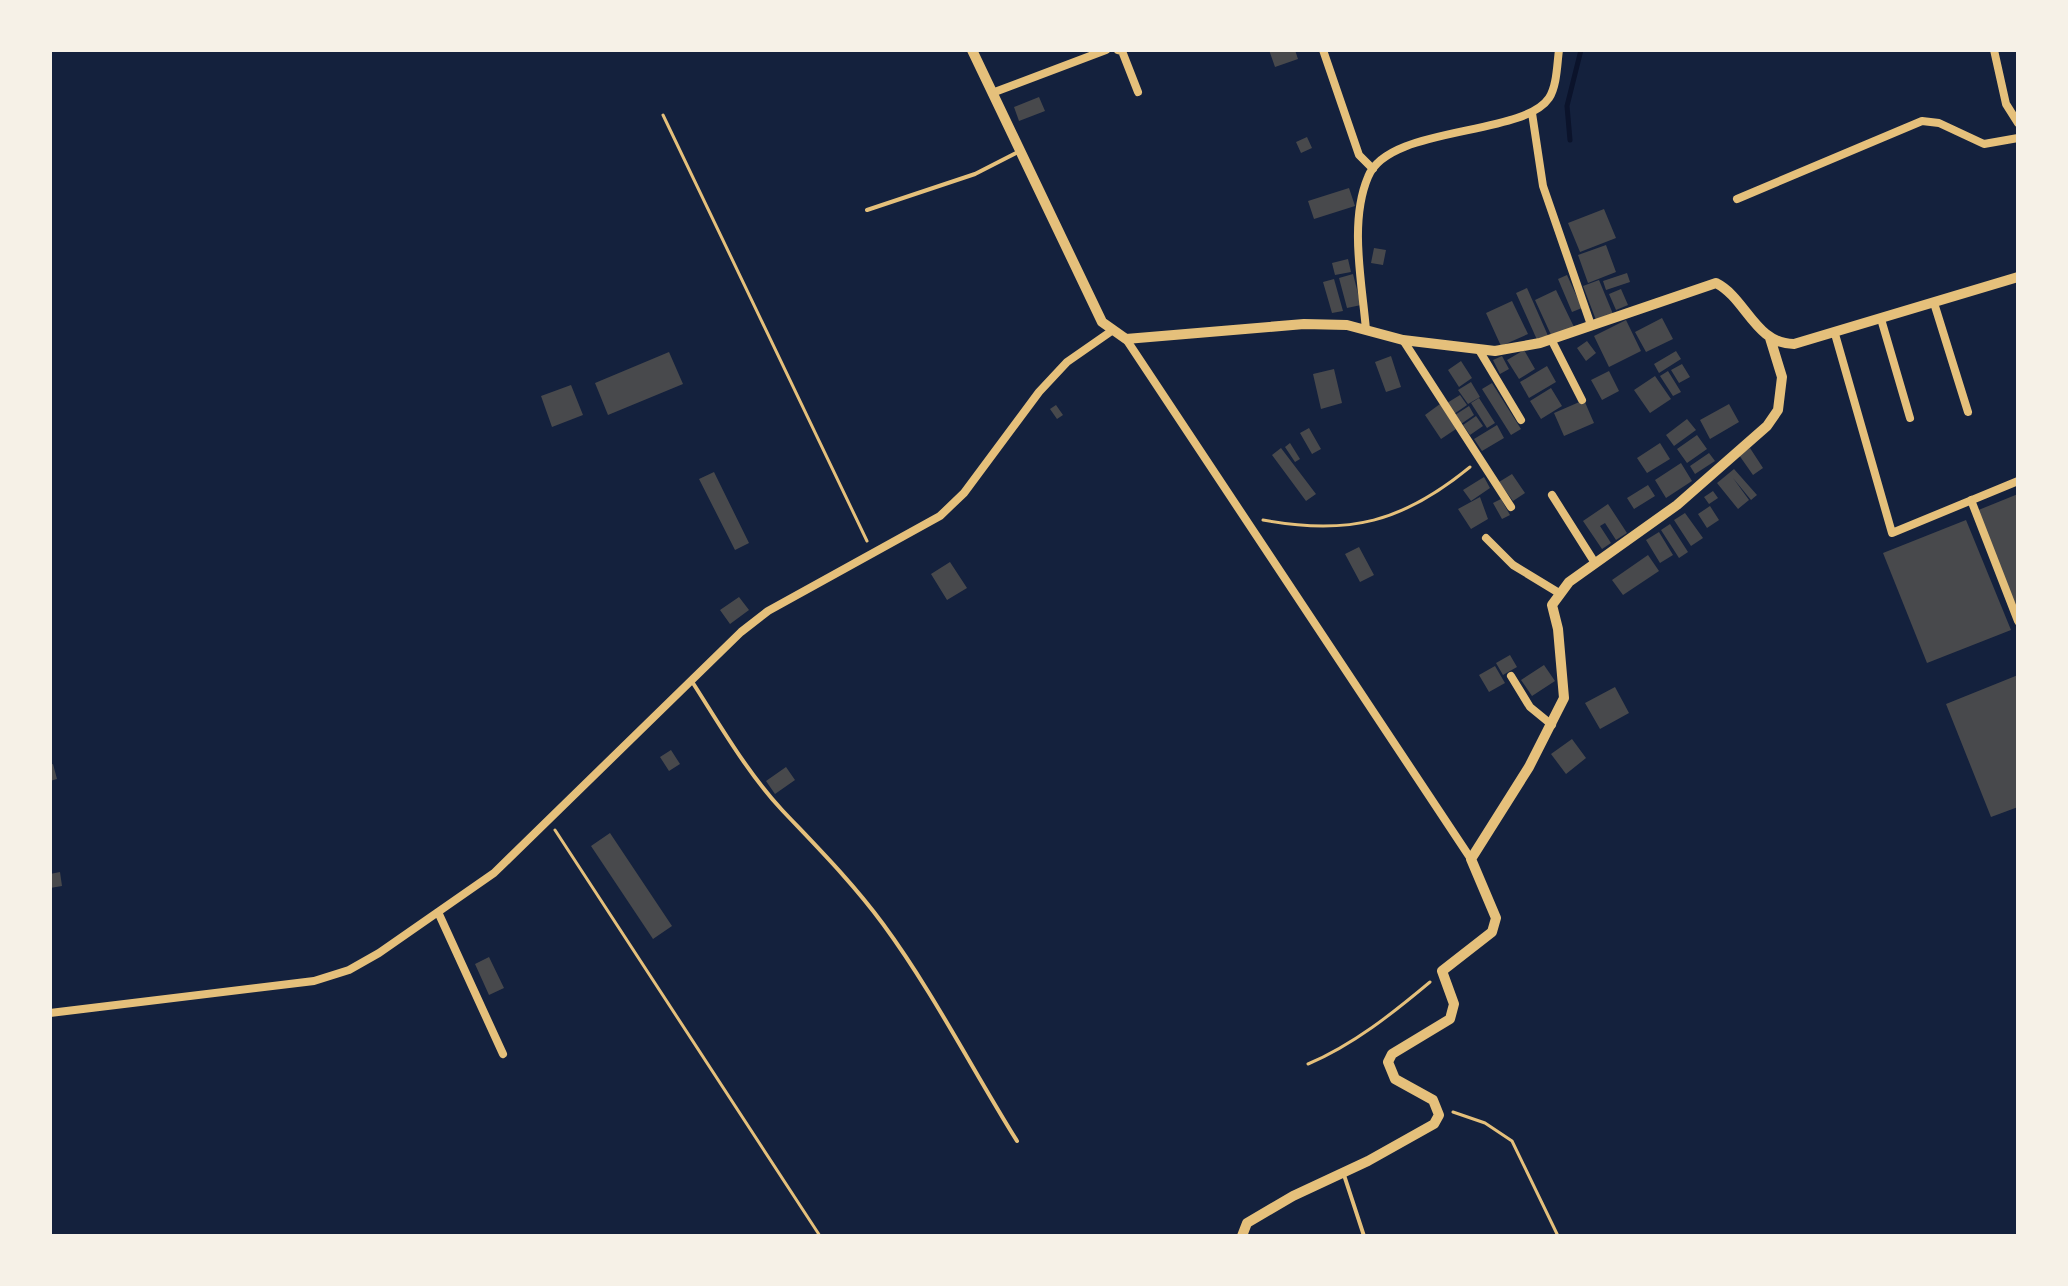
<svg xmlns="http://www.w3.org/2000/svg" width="2068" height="1286" font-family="Lora,serif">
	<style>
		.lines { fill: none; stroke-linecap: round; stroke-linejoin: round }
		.stream { stroke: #0b132b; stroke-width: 5 }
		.building { fill: #48494c }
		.path { stroke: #e5c07b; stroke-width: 3 }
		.service { stroke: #e5c07b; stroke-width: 4 }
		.minor { stroke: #e5c07b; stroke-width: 8 }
		.tertiary { stroke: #e5c07b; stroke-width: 10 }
	</style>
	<rect width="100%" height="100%" fill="#14213d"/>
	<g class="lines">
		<path class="stream" d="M1570,140l-3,-34 14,-56"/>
	</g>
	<path class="building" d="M1269,50h26l3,9 -23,8z
		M1039,97l6,14 -26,10 -5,-14z
		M1307,137l5,11 -11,5 -5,-11z
		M1349,188l6,18 -41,13 -6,-18z
		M1604,209l12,29 -36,14 -12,-29z
		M1606,245l10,27 -28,11 -10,-28z
		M1374,248l12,2 -3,15 -12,-2z
		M1348,259l3,13 -16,3 -3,-12z
		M1627,273l3,9 -24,8 -3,-9z
		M1353,274l8,31 -14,3 -8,-30z
		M1567,275l15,33 -10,4 -14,-33z
		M1334,279l9,32 -11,2 -9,-31z
		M1599,280l14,34 -17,6 -13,-34z
		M1527,288l22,50 -11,4 -22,-49z
		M1621,289l7,16 -12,5 -7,-16z
		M1556,290l18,37 -22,10 -17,-37z
		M1512,301l16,33 -27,12 -15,-33z
		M1662,318l11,21 -27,13 -11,-20z
		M1626,320l15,31 -32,16 -15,-31z
		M1587,341l9,12 -10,8 -9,-13z
		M1524,350l11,19 -16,10 -12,-19z
		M1676,351l5,8 -22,14 -5,-9z
		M669,352l14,32 -75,31 -13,-32z
		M1391,356l10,31 -15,5 -11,-30z
		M1502,356l7,13 -9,5 -7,-14z
		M1461,361l11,17 -13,9 -11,-17z
		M1682,364l8,13 -11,6 -8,-13z
		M1547,366l9,16 -27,16 -9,-16z
		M1334,369l8,34 -21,6 -8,-35z
		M1609,371l10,20 -17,9 -11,-20z
		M1668,371l13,21 -8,4 -13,-20z
		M1655,376l16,23 -21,14 -16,-23z
		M1471,382l9,15 -12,7 -10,-14z
		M1492,383l29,46 -10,6 -29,-46z
		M571,385l12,30 -31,12 -11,-31z
		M1551,388l11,18 -21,13 -11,-18z
		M1460,395l7,10 -13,9 -7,-11z
		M1479,398l16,25 -8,5 -16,-25z
		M1584,400l10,23 -30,13 -10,-23z
		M1440,404l16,25 -15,10 -16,-24z
		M1729,404l10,18 -29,17 -10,-19z
		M1056,405l7,10 -6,4 -7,-10z
		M1469,406l5,9 -13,9 -6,-9z
		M1476,416l7,10 -13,9 -7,-10z
		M1687,419l9,11 -22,16 -8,-11z
		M1497,425l7,13 -22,13 -8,-12z
		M1309,428l12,21 -9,5 -12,-21z
		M1697,435l10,14 -20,14 -10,-14z
		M1290,443l10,16 -5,3 -10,-15z
		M1660,443l10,16 -23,14 -10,-15z
		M1281,448l35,46 -10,7 -34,-46z
		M1750,448l13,20 -10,7 -14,-20z
		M1709,453l6,8 -20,13 -5,-8z
		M1681,463l11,18 -26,17 -11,-18z
		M1734,469l23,26 -6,5 -18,-22 16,22 -11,9 -21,-26z
		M714,472l35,71 -14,7 -36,-71z
		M1512,474l13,19 -12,8 -14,-19z
		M1484,477l6,11 -19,13 -8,-11z
		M1648,485l7,11 -21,13 -7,-11z
		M1713,491l5,7 -9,6 -5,-7z
		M2018,494v121l-42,-104z
		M1480,497l8,22 -17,10 -13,-20z
		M1501,499l9,16 -8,4 -9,-16z
		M1608,504l19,29 -11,7 -11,-17 -5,3 11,17 -9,6 -19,-28z
		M1710,506l9,14 -12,8 -9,-14z
		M1685,513l18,25 -12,8 -17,-26z
		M1966,520l45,110 -84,33 -44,-110z
		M1670,524l18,28 -9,6 -18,-28z
		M1659,532l14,23 -13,8 -14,-23z
		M1359,547l15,28 -14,7 -15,-28z
		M1648,555l11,16 -36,24 -11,-15z
		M950,562l17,26 -20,12 -16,-26z
		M739,597l10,13 -19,14 -10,-14z
		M1510,655l7,12 -14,8 -7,-12z
		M1544,665l11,16 -23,15 -11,-16z
		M1495,666l10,17 -16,9 -10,-17z
		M2018,675v132l-27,10 -45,-113z
		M1615,687l14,26 -29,16 -15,-26z
		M1572,739l14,19 -20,16 -15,-20z
		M671,750l9,14 -11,7 -9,-14z
		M53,764l4,15 -7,2v-16z
		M786,767l9,13 -20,14 -9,-13z
		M610,833l62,93 -19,13 -62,-93z
		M60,872l2,14 -12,2v-14z
		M489,957l15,31 -15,7 -14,-31z"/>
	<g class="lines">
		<path class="path" d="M663,115l204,426
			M1263,520c86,16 140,2 207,-53
			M555,830l265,406
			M1308,1064c45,-19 85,-51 122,-82
			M1453,1112l32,11 27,18 46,95"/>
		<path class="service" d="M867,210l108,-36 43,-22
			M691,680c29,45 55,91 91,130 35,37 70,72 101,114 50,68 89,145 134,217
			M1344,1175l20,61"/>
		<path class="minor" d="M1118,50l4,1 16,41
			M1323,50l36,105 14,14
			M1994,50l12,54 12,19
			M992,93l114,-43
			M1532,113l11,73 48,139
			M1737,199l185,-78 17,2 45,21 34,-6
			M1934,303l34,109
			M1881,319l29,99
			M1366,330c-4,-48 -17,-108 2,-153 20,-52 155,-40 181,-79 8,-12 8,-34 10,-48
			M1835,334l57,199 126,-52
			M1126,339l345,520
			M1551,339l31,61
			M1403,340l108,167
			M1479,350l42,70
			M1552,495l43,68
			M1971,500l47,121
			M1486,538l27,27 46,28
			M1511,676l19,31 22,18
			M438,912l65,142
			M50,1013l264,-32 35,-11 30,-17 115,-80 247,-241 27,-21 172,-95 24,-23 75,-101 28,-30 46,-32"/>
		<path class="tertiary" d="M972,50l130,272 24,17 178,-15 43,1 56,15 92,11 45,-8 176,-60c30,15 39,61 78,61l224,-67
			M1242,1236l5,-13 46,-27 75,-35 66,-37 5,-9 -6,-15 -38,-21 -7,-17 4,-8 58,-35 4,-15 -12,-33 50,-39 4,-14 -25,-59 58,-92 35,-69 -6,-69 -6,-24 17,-23 108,-77 90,-79 11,-16 4,-33 -12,-39"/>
	</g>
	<rect width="2068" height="1286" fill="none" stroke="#f6f1e7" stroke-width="104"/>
</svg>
